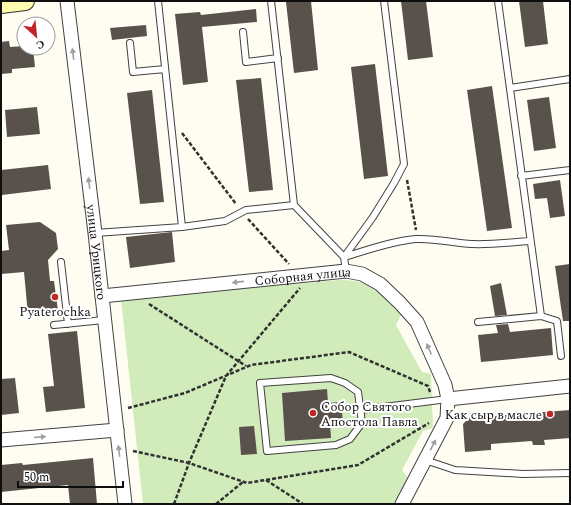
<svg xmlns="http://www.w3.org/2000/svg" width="571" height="505" font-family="Spectral,serif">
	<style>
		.green { fill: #d1ebba }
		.building { fill: #58514c }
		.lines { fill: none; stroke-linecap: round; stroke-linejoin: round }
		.lane-casing { stroke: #424242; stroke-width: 8 }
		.street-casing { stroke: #424242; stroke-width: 15 }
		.secondary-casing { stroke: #313131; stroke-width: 20 }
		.path { stroke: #313131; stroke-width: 2.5; stroke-dasharray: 4 2; stroke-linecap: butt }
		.lane { stroke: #fff; stroke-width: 6 }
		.street { stroke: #fff; stroke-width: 13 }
		.secondary { stroke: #fffaad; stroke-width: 18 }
		.oneway { fill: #9f9f9f }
		.poi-dot { fill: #c22525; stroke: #fff; stroke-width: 1.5 }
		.labels { text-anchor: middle; stroke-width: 4; stroke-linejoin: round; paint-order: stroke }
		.street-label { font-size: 13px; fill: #0f0f0f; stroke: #fff }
		.poi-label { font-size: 13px; fill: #0f0f0f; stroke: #fff }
	</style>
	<rect width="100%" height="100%" fill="#fffdf2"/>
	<path class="green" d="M339,280c5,0 11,0 16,1 19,3 34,19 46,34l-5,10 26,47 9,2 2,54 -10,3 -21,39 6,8 -14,26h-251l-22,-205z"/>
	<path class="building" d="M297,1h14l7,69 -24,3 -8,-71z
		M401,1h25l7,56 -25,3z
		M519,1h24l5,43 -23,3z
		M256,9l1,13 -55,5 6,55 -25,3 -8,-71 25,-2 1,3z
		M146,25l1,11 -35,4 -2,-12z
		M9,41l1,6 14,-1v2h9l2,19 -23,2v4l-11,1v-32z
		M375,64l13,112 -24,3 -13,-112z
		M261,78l12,112 -24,2 -13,-112z
		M492,86l20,142 -25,3 -20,-141z
		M152,90l12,112 -24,2 -13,-111z
		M549,97l7,51 -22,3 -7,-51z
		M37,107l3,27 -33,3 -2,-27z
		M48,165l3,24 -49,6 -1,-11v-14z
		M560,180l5,36 -15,2 -3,-20 -12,1 -2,-15z
		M40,222l16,11 2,16 -10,11 2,21h4l4,30 -30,4 -4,-43 -23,2v-23l8,-1 -3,-25z
		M172,232l3,30 -45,6 -4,-31z
		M570,264v57h-7l-8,-55z
		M501,283l6,32 -12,1 -5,-30z
		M508,324l2,8 41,-4 2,27 -72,7 -3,-27 20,-2 -2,-8z
		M77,331l8,77 -39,4 -3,-25 11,-1 -6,-52z
		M15,378l4,35 -18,2v-36z
		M327,389l1,14 13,-1 2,21 -13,1 1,14 -46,3 -3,-48z
		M570,410v28l-26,2 1,5h-12l-1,-4 -41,3v6l-26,2 -2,-28 6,-6z
		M254,426l3,28 -16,1 -2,-28z
		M93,458l4,46h-27l-2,-19 -67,7v-27l21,-2 1,2z"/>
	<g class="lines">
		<g class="lane-casing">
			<path id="lane" d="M158,1l24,226
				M271,1l23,204 50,52 2,14
				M498,1l43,315 16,5 4,35
				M243,32l3,30 32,-4
				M130,43l3,29 32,-3
				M510,88l60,-9
				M521,176l49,-6
				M95,233l87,-6 43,-6 21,-11 48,-5
				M344,257l29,-40 21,-34 10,-19 -20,-163
				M344,257c24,-7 48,-16 72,-18 19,-1 37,4 56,5 19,1 39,-2 58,-3
				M61,262l7,62
				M478,322l63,-6
				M54,325l50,-5
				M331,378l14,5 13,9 4,31 -12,16 -14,6 -69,6 -7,-68z
				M360,410l88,-11
				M425,460l30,10 68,4 47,-1"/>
		</g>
		<g class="street-casing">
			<g id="street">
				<path id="s1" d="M67,1l28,232 30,271"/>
				<path id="s2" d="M102,296l244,-25 16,3 18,10 20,19 17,19 28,63 3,14 -1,19 -45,86"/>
				<path d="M448,399l122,-13"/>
				<path d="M1,440l116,-10"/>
			</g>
		</g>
		<g class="secondary-casing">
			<path id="secondary" d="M1,4l24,-3"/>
		</g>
		<path class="path" d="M182,133l54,71
			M407,180l9,50
			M248,219l41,45
			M149,304l97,62
			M128,408l57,-15 66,-28 98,-13 79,34 2,6
			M133,451l56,12 58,20 111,-18 71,-42
			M266,480l37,24
			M174,504l15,-41 37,-87 74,-88
			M216,504l27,-22"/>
		<use href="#lane" class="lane"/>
		<use href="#street" class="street"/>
		<use href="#secondary" class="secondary"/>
	</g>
	<defs><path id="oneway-solid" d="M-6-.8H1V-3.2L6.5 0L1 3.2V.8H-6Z"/></defs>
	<g class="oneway">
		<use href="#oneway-solid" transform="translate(73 54) rotate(-97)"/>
		<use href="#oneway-solid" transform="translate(89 183) rotate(-97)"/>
		<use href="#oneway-solid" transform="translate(238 282) rotate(174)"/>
		<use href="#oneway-solid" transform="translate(429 349) rotate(-114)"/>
		<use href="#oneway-solid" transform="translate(40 437) rotate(-5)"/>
		<use href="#oneway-solid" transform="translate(433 445) rotate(-62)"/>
		<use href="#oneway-solid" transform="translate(119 451) rotate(-97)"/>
	</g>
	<g class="poi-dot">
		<circle cx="55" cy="297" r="4"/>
		<circle cx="313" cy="413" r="4"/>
		<circle cx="550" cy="414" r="4"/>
	</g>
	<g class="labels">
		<g class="street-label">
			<text dy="5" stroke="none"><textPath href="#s1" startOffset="253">улица Урицкого</textPath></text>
			<text dy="5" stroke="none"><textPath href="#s2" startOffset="202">Соборная улица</textPath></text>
		</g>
		<g class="poi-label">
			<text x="55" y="316">Pyaterochka</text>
			<text x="321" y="411" text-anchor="start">Собор Святого<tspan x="321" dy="15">Апостола Павла</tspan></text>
			<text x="542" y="419" text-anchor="end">Как сыр в масле</text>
		</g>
	</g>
	<rect width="571" height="505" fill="none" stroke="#0f0f0f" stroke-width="4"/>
	<g transform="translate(36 36) rotate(153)"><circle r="19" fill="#ffffff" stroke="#9f9f9f"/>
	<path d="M0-3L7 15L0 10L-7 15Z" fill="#c22525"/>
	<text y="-6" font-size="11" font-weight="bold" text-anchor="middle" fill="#0f0f0f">С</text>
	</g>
	<path d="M18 481v6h105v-6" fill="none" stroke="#0f0f0f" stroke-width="2"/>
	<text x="24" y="481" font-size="12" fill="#0f0f0f" stroke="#ffffff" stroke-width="3" paint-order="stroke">50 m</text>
</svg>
